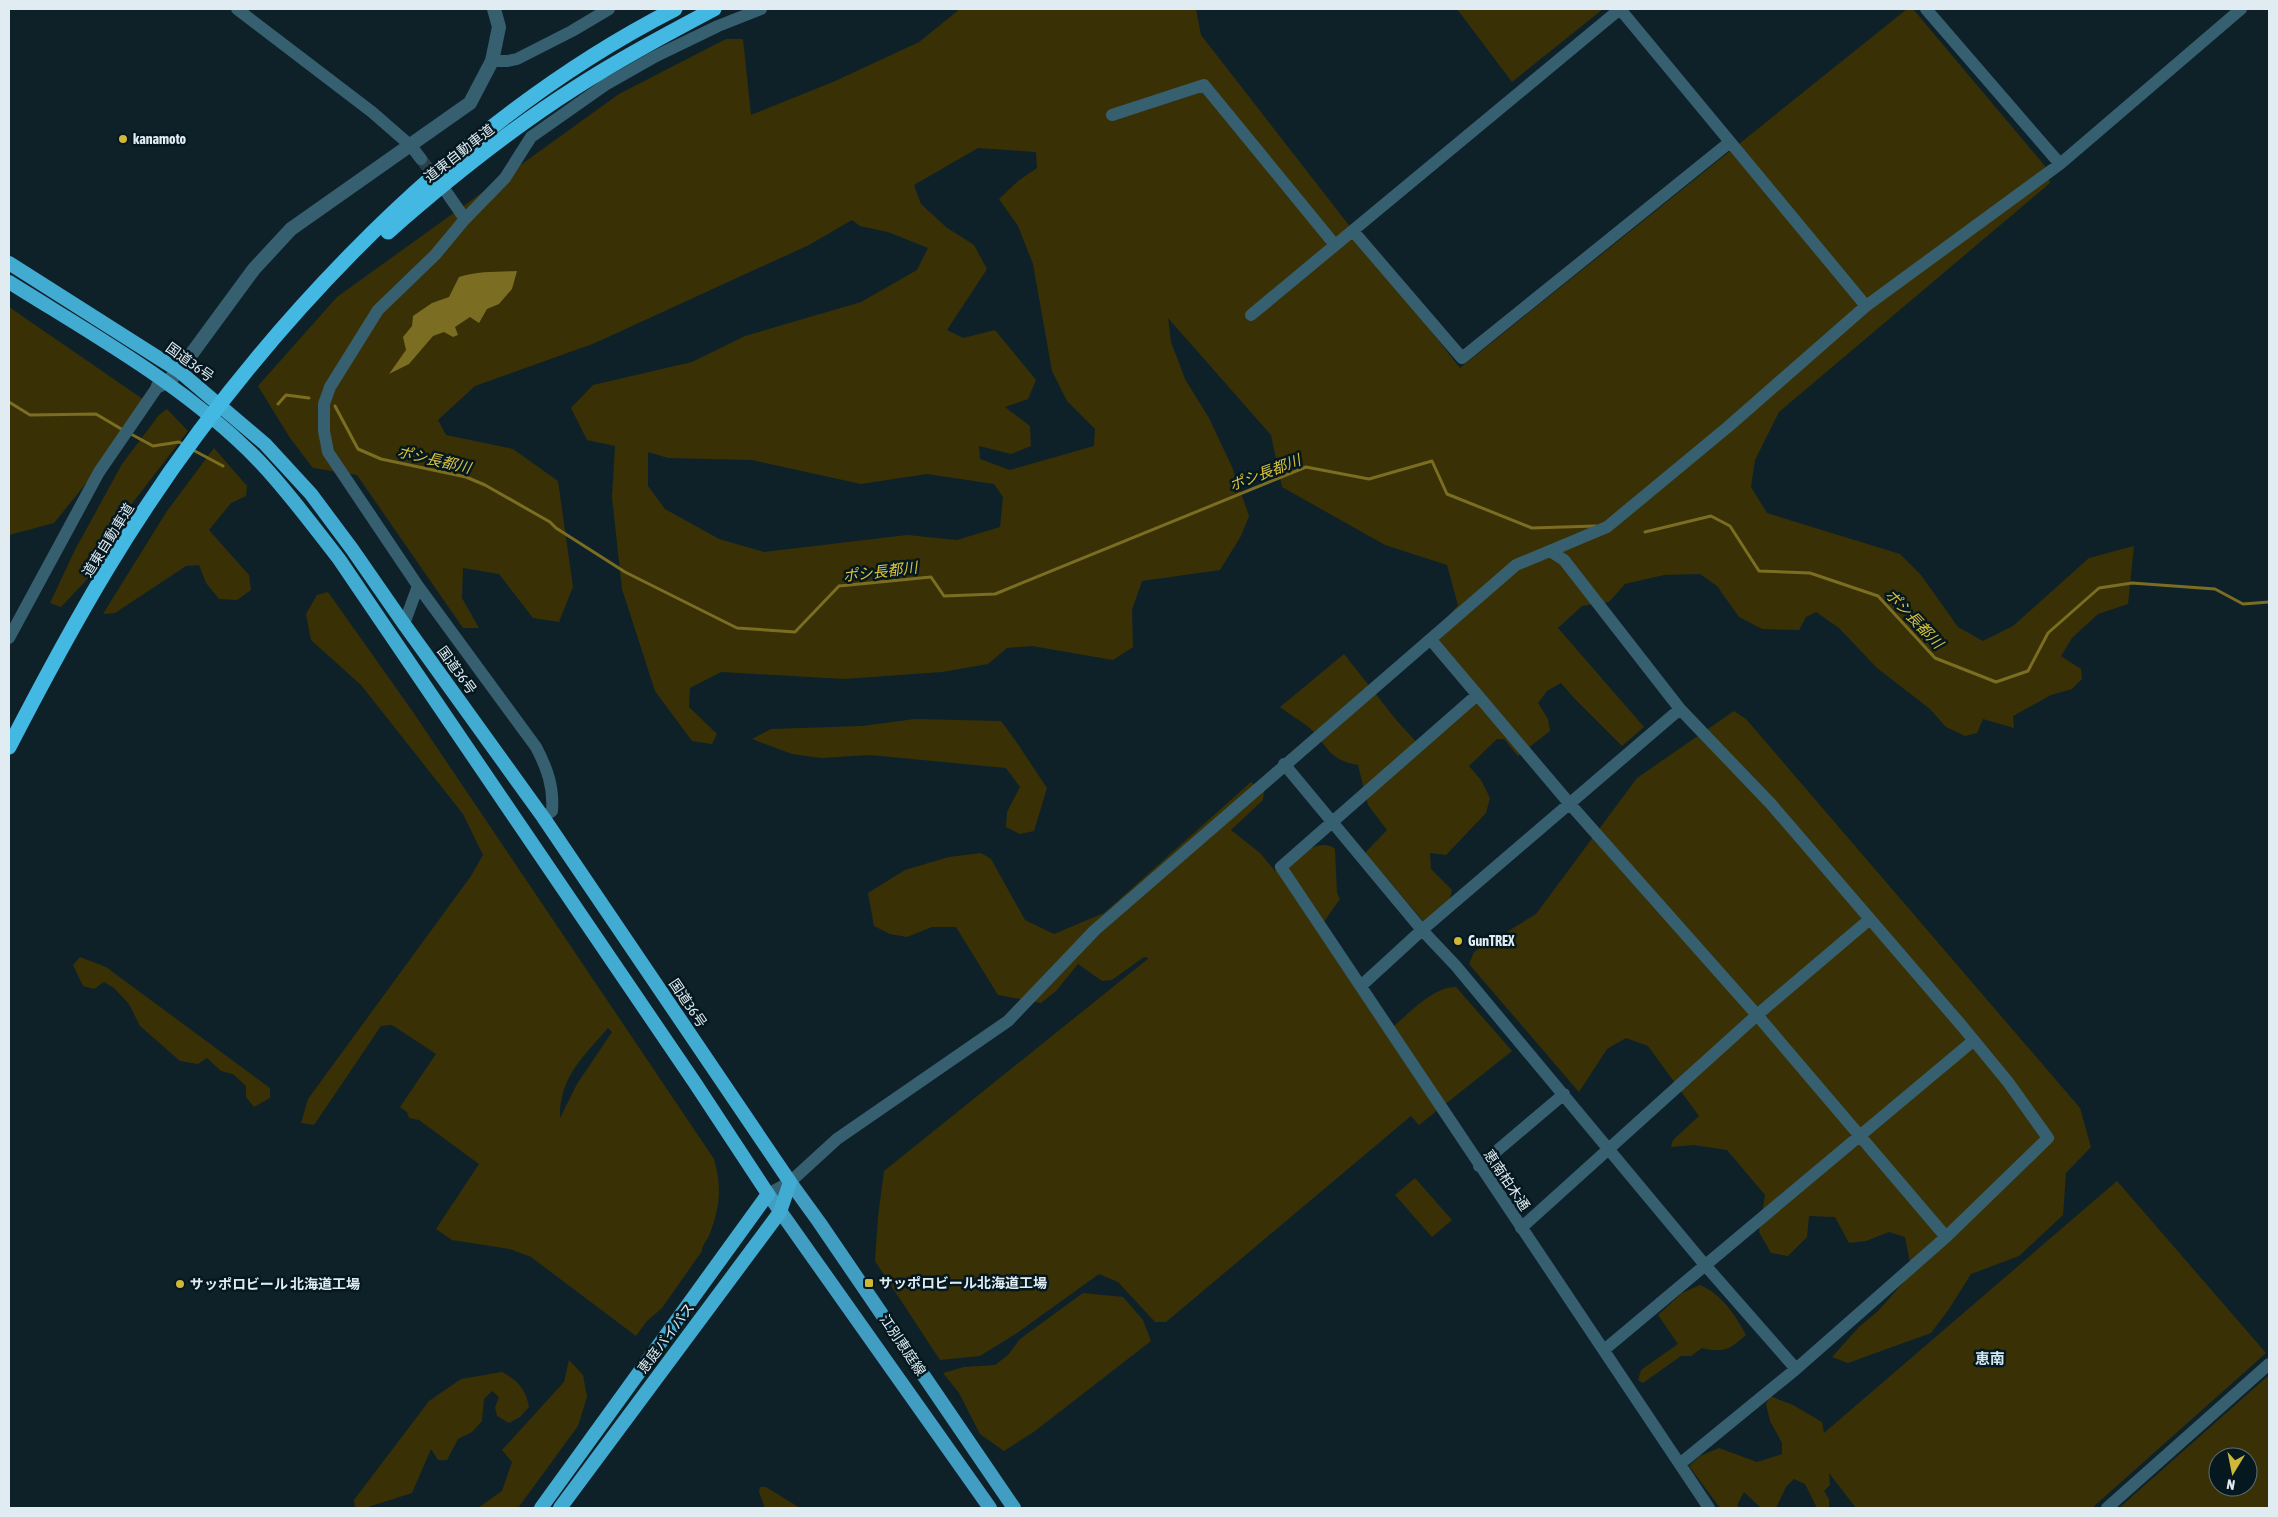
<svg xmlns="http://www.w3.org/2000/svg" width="2278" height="1517" font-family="'Asap Condensed','Noto Sans JP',sans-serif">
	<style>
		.green { fill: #393105; fill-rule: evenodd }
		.water { fill: #7b6d21 }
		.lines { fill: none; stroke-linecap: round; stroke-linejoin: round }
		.stream { stroke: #7b6d21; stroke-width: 3 }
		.minor-tunnel { stroke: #2e3f47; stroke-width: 12; stroke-dasharray: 12 6; stroke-linecap: butt }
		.minor { stroke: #365f70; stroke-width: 12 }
		.tertiary { stroke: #365f70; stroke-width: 14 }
		.primary { stroke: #419ec2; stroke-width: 14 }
		.trunk { stroke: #42abd2; stroke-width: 14 }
		.motorway { stroke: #43b8e3; stroke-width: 15 }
		.poi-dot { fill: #cfb837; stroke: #051820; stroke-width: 2 }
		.labels { text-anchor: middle; stroke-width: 5; stroke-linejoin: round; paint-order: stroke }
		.poi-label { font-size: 14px; font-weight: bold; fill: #e0ecf2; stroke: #051820; text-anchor: start }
		.street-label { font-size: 14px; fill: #e0ecf2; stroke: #051820 }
		.water-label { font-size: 15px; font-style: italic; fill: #dac23b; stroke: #051820 }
		.neighbourhood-label { font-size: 15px; font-weight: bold; fill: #d1e9f3; stroke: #051820 }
	</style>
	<rect width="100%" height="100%" fill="#0e2129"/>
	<path class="green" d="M960,9h236l5,26 259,333 447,-359h6l132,157 5,17 -271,229 -24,48 -4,27 16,26 133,41 21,21 37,52 25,14 30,-15 76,-68 45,-12 -6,58 -30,10 -26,24 -11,18 20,13 1,10 -10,10 -21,6 -38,21 1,12 -31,-9 -6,14 -12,3 -19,-9 -16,-18 -53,-41 -38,-40 -23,-16 -10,5 -7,13 -37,-1 -23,-12 -22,-31 -17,-12 -36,1 -39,9 -16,18 -27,4 -24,22 86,99 -22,19 -49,-49 -12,-14 -14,8 -9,12 10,16 2,12 -32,25 -14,-17h-7l-28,27 12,14 9,18 -4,15 -40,42 -16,-2 1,16 21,21 -3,12 -25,20 -59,-69 22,-23 -19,-25 -10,-40c-34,-6 -30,-23 -52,-40 -8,-6 -17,-11 -26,-18l64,-53 53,67 26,28 61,-54 -46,-53 2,-17 18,-20 -11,-40 -62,-20 -103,-58 -11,-52 -103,-117 3,24 14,37 24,39 23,49 17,49 -8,20 -21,34 -78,11 -10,29 1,37 -20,13 -81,-14 -25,2 -19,16 -46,8 -98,7 -123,-7 -31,16 -1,19 28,27 -5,10 -20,-3 -37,-50 -33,-102 -10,-92 3,-51 -28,-6 -16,-32 22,-23 99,-23 53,-26 116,-34 56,-32 11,-22 -40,-16 -28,-6 -8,-6 -43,25 -214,98 -120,43 -37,34 8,15 67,14 45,32 15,106 -14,35 -26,-4 -34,-44 -36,-6 -1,30 17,30h-16l-106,-153 -44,-7 -23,-30 -32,-52 79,-89 282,-203 107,-55h17l8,76 82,-33 86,-40zM978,148l58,4 1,16 -19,13 -19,18 19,27 15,38 19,107 15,30 28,28 -1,17 -84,24 -30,-11 -1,-13 32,8 20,-8 -1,-20 -25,-19 23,-8 8,-19 -41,-50 -32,8 -16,-8 40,-61 -13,-24 -28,-18 -25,-23 -7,-19zM648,452l20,6 84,2 109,24 66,-10 67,10 9,13 -3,30 -43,13 -50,-5 -143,17 -45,-13 -54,-30 -17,-23z
		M1457,9h146l-91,73z
		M9,307l141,97 -96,119 -45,12z
		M167,409l21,22 -71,92 -23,49 -33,35 -11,-4 25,-53 47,-86 37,-49z
		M214,448l33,38 -1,10 -15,7 -22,27 40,45 2,15 -14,10 -18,-1 -13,-16 -7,-18 -13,1 -71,47 -12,1 64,-103z
		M328,592l85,120 301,447c8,27 6,48 -4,74 -2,7 -8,11 -8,18l-40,57 -16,14 -10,14 -105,-79 -21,-8 -58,-9 -16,-11 43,-65 -60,-44 -10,-2 -2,-6 -7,-5 36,-53 -44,-29 -11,1 -67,99 -13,-2 7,-24 163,-223 12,-21 -20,-41 -102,-129 -50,-45 -5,-26 11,-19zM608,1028l4,4 -35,52 -17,34c-1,-41 24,-62 48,-90z
		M1734,711l12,8 334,389 11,39 -25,26 -3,42 -44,41 -48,18 -22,35 -18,24 -83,30 -16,-6 27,-30 19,-16 34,-38 -7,-36 -16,-5 -23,9 -17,2 -14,-26 -26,-1 -2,21 -19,19 -17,-3 -12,-21 6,-37 -38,-45 -33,-5 -23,2 2,-7 26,-24 -51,-70 -22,-8 -19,11 -28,43 -110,-128 5,-12 62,-38 101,-136z
		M915,719l86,2 14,19 32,48 -13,43 -14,3 -14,-7 1,-15 13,-25 -14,-19 -136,-13 -49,3 -29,-4 -40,-15 19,-10 91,-3z
		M1251,782l13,10 -1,8 -32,30 29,23 15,18c14,-9 45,-36 60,-22l2,44 3,6 -22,31 69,102c19,-15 44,-45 69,-45l56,64 -93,74 -8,-9 -245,206h-11l-37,-40 -19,-8 -82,59 -37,23 -40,4 -65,-99 3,-44 6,-46 265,-213 -5,-1 -32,23 -10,1 -24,-17 -22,27 -15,12 -43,-8 -42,-68h-24l-25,10 -17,-3 -16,-8 -6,-33 37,-23 44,-13 32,-4 10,6 34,61 29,14 50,-21z
		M80,957l26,10 164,121v10l-16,9 -8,-10v-11l-13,-12 -12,-3 -14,-13 -9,6 -18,-3 -40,-35 -11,-22 -15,-16 -10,-6 -10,7 -11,-3 -10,-21z
		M1415,1178l37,42 -20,17 -37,-42z
		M2117,1181l149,172 -174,155h-236l-27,-35 1,12 -6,6 5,8v9h-12l-12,-24 -11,-5 -8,8 -10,21h-15l-17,-16 -7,13 3,3h-20l-31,-42 11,-10 19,-8 38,14 25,-8v-11l-12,-22 -4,-17 4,-8 23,9 29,17 2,11z
		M1700,1285c20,8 36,30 46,50 -17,15 -22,18 -44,13l-11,8h-10l-38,27 -5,-3 3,-10 37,-26 -20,-29 24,-22z
		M1083,1293l40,4 20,23 8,21 -116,90 -31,20 -24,-17 -21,-41 -16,-20 21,-6 31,-2 13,-10 12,-16z
		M569,1360l14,15 4,22 -9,29 -60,82h-40l24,-17 10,-29 -10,-12 62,-68z
		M502,1372c15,8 24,17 27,35l-9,10 -11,6 -12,-7 -2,-9 4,-10 -7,-6 -8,8 -2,22 -10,11 -14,7 -11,21h-9l-7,-11 -19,44 -47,15h-10l-1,-8 75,-99 32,-22z
		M2269,1375v133h-150zM2218,1457h30v30h-30z
		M760,1487h6l34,21h-35l-6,-16z"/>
	<path class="water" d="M517,271l-5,18 -13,15 -12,5 -8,14 -9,-6 -15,10 3,8 -5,2 -9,-5 -11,4 -24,28 -20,10 17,-24 -3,-13 9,-11 1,-10 19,-13 17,-6 10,-20c18,-6 39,-5 58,-6z"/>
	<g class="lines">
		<path class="stream" d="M9,402l21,13 66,-1 27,16
			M278,404l8,-9 23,3
			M335,406l23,43 23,10 85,18 19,8 65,37 6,6 69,44 112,56 58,4 44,-46 92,-9 13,19 51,-2 311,-127 63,12 63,-18 15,33 85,34 64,-2
			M129,433l24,13 26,-4 6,3
			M193,450l30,16
			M1645,532l66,-16 19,10 29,45 51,2 68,23 57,62 61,24 32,-11 20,-38 51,-45 33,-5 83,6 28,15 26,-2"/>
		<path class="minor-tunnel" d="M421,159l19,24"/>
		<path class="minor" d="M237,9l135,103 39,34 10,13
			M1620,9l246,297
			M1926,9l134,155
			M492,61h16l9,-2 55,-28 37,-22
			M1112,115l92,-30 131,160
			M447,193l18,26
			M1353,231l109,127 268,-216
			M1251,315l369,-306
			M1550,551l14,9 116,149 91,95 191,222 46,56 40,56 -102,99 -150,132 -115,94
			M404,624l14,-38
			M9,638l90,-166 59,-86
			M1431,640l138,163 188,212 189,222
			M1477,695l-196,172 428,641
			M1284,764l138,166 34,36 249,299 91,104
			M543,817l9,-6c2,-24 -5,-43 -16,-64l-118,-161 -90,-134 -4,-21v-27l6,-17 48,-77 57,-55 30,-36 40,-41 26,-41 74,-52 51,-29 62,-30 43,-17
			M1362,985l60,-55 258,-221
			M1479,1166l85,-72
			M768,1194l22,-12 47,-43 171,-118 87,-91 421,-365 91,-38 122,-101 137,-120 194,-142 181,-155
			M1521,1228l236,-213 113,-96
			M1604,1350l369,-309
			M2107,1508l162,-144"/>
		<path class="tertiary" d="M158,386l9,-4 12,-11 75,-102 37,-40 179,-126 22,-42 7,-34 -5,-18"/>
		<path class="primary" d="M790,1182l29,40 195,286
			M768,1194l222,314"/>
		<path class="trunk" d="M9,263l170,108 86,73 46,50 41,55 52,75 139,193 247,365 -10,30 -220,296
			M9,282c86,54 177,104 249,178 29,30 55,66 81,99l356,524 73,111 -227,314"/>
		<path class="motorway" d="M388,232c59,-52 121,-102 187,-144 45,-29 92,-54 139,-79
			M9,747c31,-60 63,-120 98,-178 133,-220 337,-442 568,-560"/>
	</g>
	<g class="poi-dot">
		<circle cx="123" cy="139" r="5"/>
		<circle cx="1458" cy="941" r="5"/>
		<rect x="864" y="1278" width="10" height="10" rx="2.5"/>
		<circle cx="180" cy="1284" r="5"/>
	</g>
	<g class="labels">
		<g class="poi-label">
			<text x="133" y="144">kanamoto</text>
			<text x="1468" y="946">GunTREX</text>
			<text x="879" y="1288">サッポロビール北海道工場</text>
			<text x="190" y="1289">サッポロビール 北海道工場</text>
		</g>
		<g class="street-label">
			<text transform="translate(459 153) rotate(-38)" y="5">道東自動車道</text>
			<text transform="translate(190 362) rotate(36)" y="5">国道36号</text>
			<text transform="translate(108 540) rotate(-58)" y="5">道東自動車道</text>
			<text transform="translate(457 670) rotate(54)" y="5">国道36号</text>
			<text transform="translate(688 1003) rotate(56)" y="5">国道36号</text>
			<text transform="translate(1507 1180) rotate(56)" y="5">恵南柏木通</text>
			<text transform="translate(666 1338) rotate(-53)" y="5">恵庭バイパス</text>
			<text transform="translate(903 1345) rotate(56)" y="5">江別恵庭線</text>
		</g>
		<g class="water-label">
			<text transform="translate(434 460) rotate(13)" y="5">ポシ長都川</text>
			<text transform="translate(1265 473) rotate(-21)" y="5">ポシ長都川</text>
			<text transform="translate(880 572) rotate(-7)" y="5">ポシ長都川</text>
			<text transform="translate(1914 619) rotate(46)" y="5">ポシ長都川</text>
		</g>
		<g class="neighbourhood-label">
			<text x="1990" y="1364">恵南</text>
		</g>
	</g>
	<rect width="2278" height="1517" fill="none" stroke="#e0ecf2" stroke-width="20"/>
	<g transform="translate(2233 1472) rotate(190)"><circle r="24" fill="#051820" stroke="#5d6d74"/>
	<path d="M0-4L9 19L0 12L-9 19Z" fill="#cfb837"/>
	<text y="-8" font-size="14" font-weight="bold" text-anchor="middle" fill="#e0ecf2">N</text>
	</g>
</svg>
